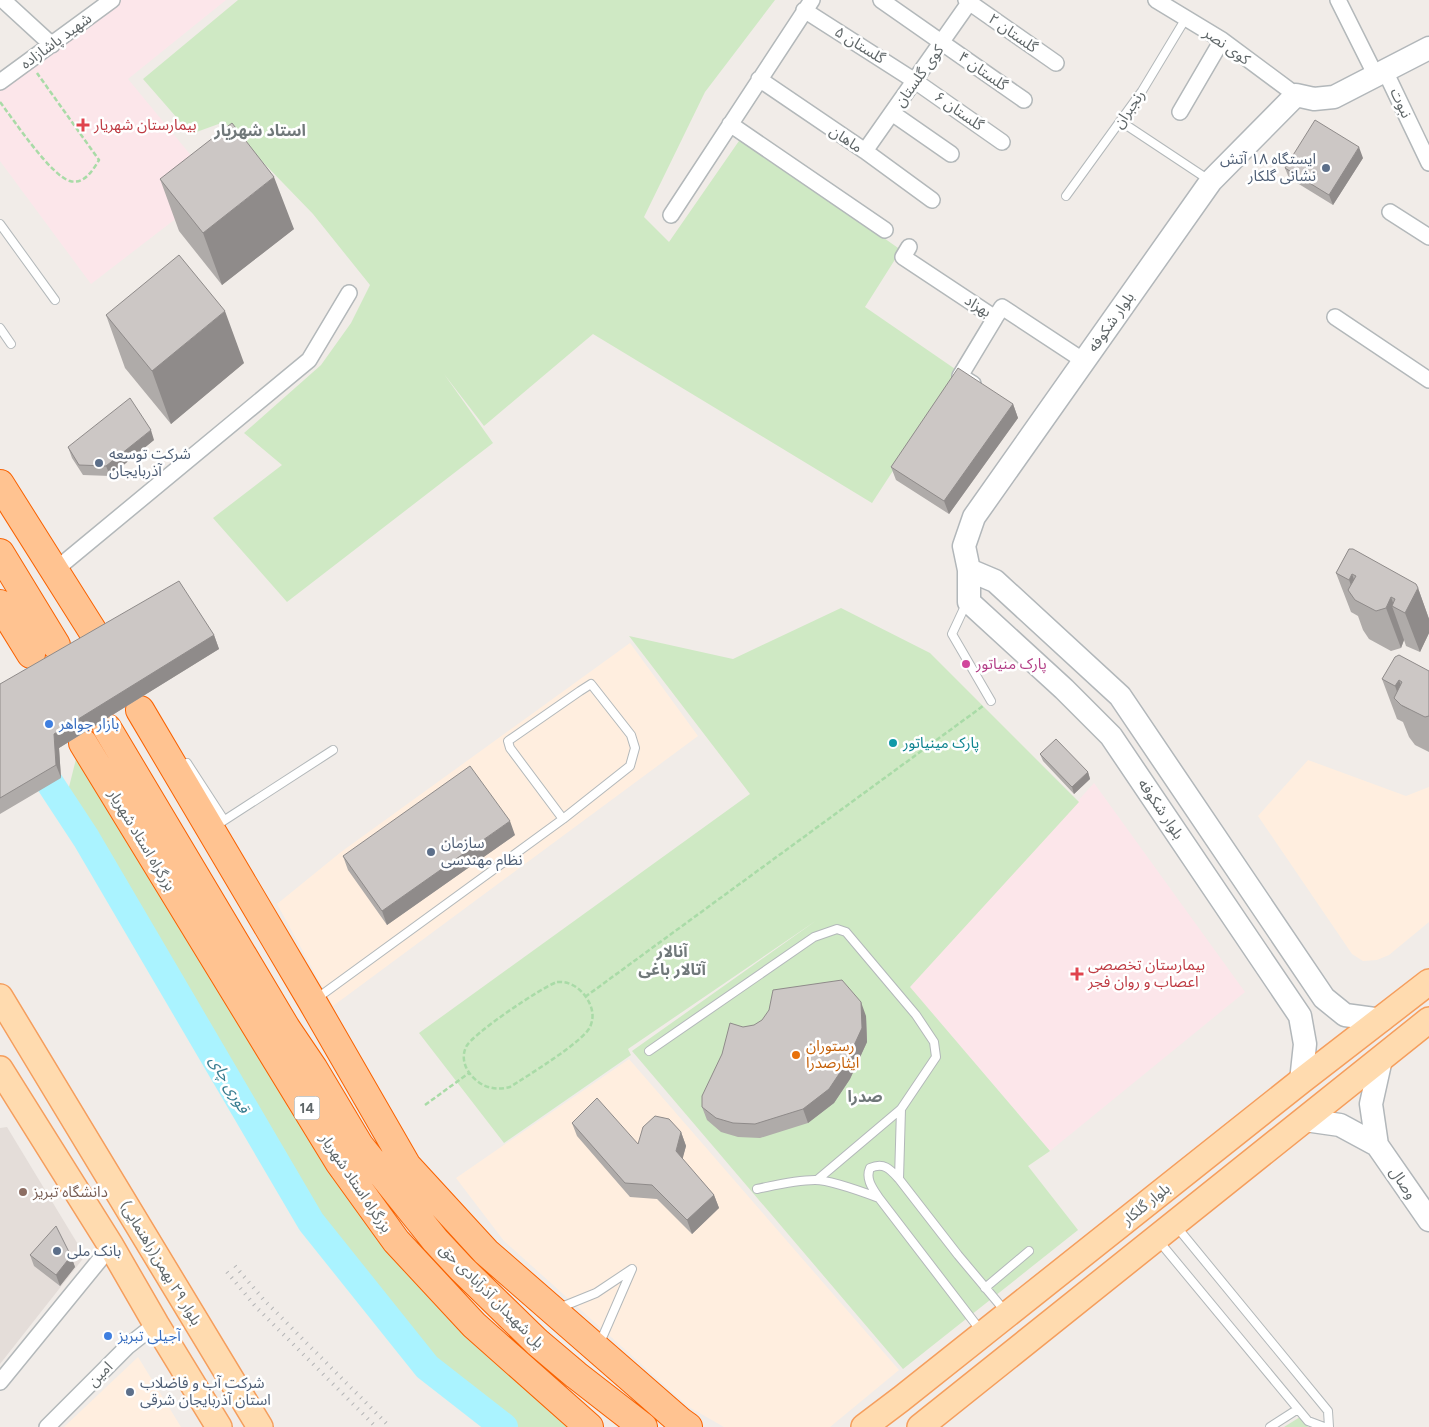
<svg xmlns="http://www.w3.org/2000/svg" width="1429" height="1427" font-family="Figtree,'Noto Sans Arabic',sans-serif">
	<style>
		.commercial { fill: #ffeedf }
		.education { fill: #e4ddd9 }
		.medical { fill: #fce6ea }
		.green { fill: #cfe9c4 }
		.lines { fill: none; stroke-linecap: round; stroke-linejoin: round }
		.river { stroke: #aaf3ff; stroke-width: 28 }
		.lane-casing { stroke: #b3b8ba; stroke-width: 10 }
		.street-casing { stroke: #b3b8ba; stroke-width: 18 }
		.secondary-casing { stroke: #b2b7ba; stroke-width: 25 }
		.primary-casing { stroke: #f59e5d; stroke-width: 28 }
		.highway-casing { stroke: #f96200; stroke-width: 30 }
		.path { stroke: #a9dba7; stroke-width: 2.5; stroke-dasharray: 5 2.5; stroke-linecap: butt }
		.lane { stroke: #fff; stroke-width: 8 }
		.street { stroke: #fff; stroke-width: 15 }
		.secondary { stroke: #fff; stroke-width: 22 }
		.primary { stroke: #ffdbaf; stroke-width: 25 }
		.highway { stroke: #ffc391; stroke-width: 28 }
		.rail { stroke: #b4b5b6; stroke-width: 4; stroke-dasharray: 1 6; stroke-linecap: butt }
		.wall { fill: #afaba9 }
		.shaded-wall { fill: #8f8b8a }
		.building { fill: #ccc7c5; stroke: #8f8b8a }
		.health-dot { fill: #e0444e; stroke: #fff; stroke-width: 2 }
		.service-dot { fill: #5c6f8a; stroke: #fff; stroke-width: 2 }
		.hotel-dot { fill: #d1479c; stroke: #fff; stroke-width: 2 }
		.shop-dot { fill: #3f7fe0; stroke: #fff; stroke-width: 2 }
		.culture-dot { fill: #0f9aa8; stroke: #fff; stroke-width: 2 }
		.food-dot { fill: #e8710a; stroke: #fff; stroke-width: 2 }
		.education-dot { fill: #8d6e63; stroke: #fff; stroke-width: 2 }
		.labels { text-anchor: middle; stroke-width: 5; stroke-linejoin: round; paint-order: stroke }
		.shield { fill: #fff; stroke: #8f9495; stroke-width: 1 }
		.shield-label { font-size: 14px; font-weight: bold; fill: #5f6668 }
		.street-label { font-size: 15px; fill: #5f6668; stroke: #fff }
		.health-label { font-size: 15px; fill: #be3a42; stroke: #fff; text-anchor: start }
		.service-label { font-size: 15px; fill: #4e5e75; stroke: #fff; text-anchor: start }
		.hotel-label { font-size: 15px; fill: #b23c85; stroke: #fff; text-anchor: start }
		.shop-label { font-size: 15px; fill: #366cbe; stroke: #fff; text-anchor: start }
		.culture-label { font-size: 15px; fill: #0d838f; stroke: #fff; text-anchor: start }
		.food-label { font-size: 15px; fill: #c56008; stroke: #fff; text-anchor: start }
		.education-label { font-size: 15px; fill: #785e54; stroke: #fff; text-anchor: start }
		.neighbourhood-label { font-size: 16px; font-weight: bold; fill: #70787a; stroke: #fff }
		.water-label { font-size: 16px; font-style: italic; fill: #387d90; stroke: #fff }
	</style>
	<rect width="100%" height="100%" fill="#f1ece8"/>
	<path class="commercial" d="M630,643l68,93 -365,270 -56,-102 64,-52z
		M1308,760l98,36 23,-9v135l-40,33 -12,5 -14,1 -11,-7 -94,-138z
		M629,1059l270,311 -69,57h-106l-35,-20 -185,-166 -48,-63z
		M138,1357l43,70h-117z"/>
	<path class="education" d="M7,1127l78,129 -85,108v-236z"/>
	<path class="medical" d="M118,0h108l-98,79 89,108 -126,97 -91,-123v-72z
		M1094,783l151,209 -195,159 -140,-164z"/>
	<path class="green" d="M238,0h537l-70,92 -61,125 25,25 72,-104 160,112 -36,57 93,64 -86,132 -279,-169 -109,92 -40,-52 49,69 -206,159 -74,-84 69,-53 -38,-32 77,-68 30,-42 19,-38 -57,-71 -89,-92 -33,12 -48,-55z
		M841,608l89,45 149,149 -169,185 140,164 -22,15 50,64 -175,139 -271,-318 185,-131 -189,129 3,6 -127,88 -85,-110 331,-239 -121,-158 104,23z
		M76,759l25,29 256,421 218,218h-58l-93,-75 -105,-130 -252,-427z
		M1300,1417l8,10h-24z"/>
	<g class="lines">
		<path class="river" d="M0,707l86,131 225,384 116,145 77,60"/>
		<g class="lane-casing">
			<path id="lane" d="M1120,121l89,59
				M1066,196l76,-105 44,-73
				M0,224l55,76
				M0,328l11,16
				M966,604l-14,30 39,67
				M187,763l37,57
				M214,827l119,-77
				M316,999l247,-180 67,-53 5,-18 -4,-13 -40,-51 -11,7 -72,50 2,7 53,71
				M649,1051l165,-114 23,-8 9,3 70,83 18,27 2,15 -35,52 -84,71
				M901,1109l-2,70 59,76 47,56
				M757,1189c19,-4 38,-9 58,-9 16,0 48,12 64,18l102,133
				M879,1198c-6,-9 -14,-19 -9,-30 14,-6 20,1 29,11
				M1176,1226l152,185 1,16
				M1158,1240l150,181 16,6
				M985,1288l44,-37
				M559,1308l37,-15 36,-24 -33,76
				M1270,1427l28,-18"/>
		</g>
		<g class="street-casing">
			<path id="street" d="M3,0l49,45
				M881,0l143,100
				M966,0l90,63
				M1156,0l66,40 74,55
				M1338,0l38,76
				M804,10l111,71 87,61
				M1385,71l44,92
				M759,79l106,72 67,49
				M0,82l112,-82
				M1180,112l42,-72
				M892,113l59,41
				M730,124l155,106
				M865,151l106,-151
				M1390,212l39,25
				M671,215l141,-215
				M909,247l-6,10 92,61 7,-11 82,54
				M1335,317l94,63
				M973,384l-13,-8 35,-58
				M54,571l255,-211 40,-67
				M0,1382l111,-136
				M47,1427l81,-81 28,-22"/>
		</g>
		<g class="secondary-casing">
			<path id="secondary" d="M969,570l26,11 125,115 204,302 21,17 37,5
				M1381,1059l-10,45 6,41 52,75
				M1301,1081l4,-37 -5,-28 -189,-280 -47,-47 -95,-87v-32l-5,-24 10,-29 237,-336 85,-86 18,4 20,-2 95,-49
				M1305,1120l35,5 37,20"/>
		</g>
		<g class="primary-casing">
			<path id="primary" d="M0,997l260,430
				M0,1069l111,177 45,78 63,103
				M864,1427l37,-28 400,-318 128,-99
				M920,1427l509,-407"/>
		</g>
		<g class="highway-casing">
			<path id="highway" d="M0,484l92,146
				M0,553l56,92
				M0,604l31,50
				M140,710l172,291 95,165
				M107,728l179,300 27,40 46,77 76,95 27,29 75,73 39,33 67,52
				M83,743l256,419 57,79 78,84 115,102
				M396,1154l90,98 195,170 7,5"/>
		</g>
		<path class="path" d="M0,102c13,17 51,74 70,79 14,4 23,-11 29,-21l-62,-87
			M557,982c12,-1 22,5 29,15 6,9 9,19 4,30 -7,15 -63,49 -80,60 -11,3 -23,2 -33,-6 -10,-8 -17,-21 -11,-34 6,-13 76,-60 91,-65z
			M585,997l398,-291
			M425,1105l44,-32"/>
		<use href="#lane" class="lane"/>
		<use href="#street" class="street"/>
		<use href="#secondary" class="secondary"/>
		<use href="#primary" class="primary"/>
		<use href="#highway" class="highway"/>
		<path class="rail" d="M235,1266l29,34 126,127
			M227,1272l29,35 120,120"/>
	</g>
	<path class="wall" d="M1363,158l-30,47 -44,-27 -4,-10z
		M160,179l134,50 -72,56 -43,-54z
		M106,315l138,48 -73,61 -46,-56z
		M1013,404l5,14 -69,96 -53,-34 -5,-13z
		M154,440l-44,36 -27,-1 -11,-17 -4,-11z
		M1349,549l69,39 11,31v14l-9,19 -14,-6 -2,-6 -3,8 -10,3 -22,-12 -6,-9 -5,-14 -7,-4 -15,-39z
		M214,635l5,14 -160,99 2,30 -61,36v-130z
		M1429,671v81l-14,-7 -6,-8 -6,-15 -6,-3 -15,-40z
		M1040,754l48,18 2,7 -16,15 -31,-33z
		M515,835l-128,90 -39,-55 -5,-14z
		M866,1016l1,26 -17,37 -16,24 -26,20 -48,15 -22,-1 -17,-5 -14,-12 -5,-13 41,-80z
		M572,1123l66,21 43,-12 5,14 -4,13 32,36 5,13 -27,26 -35,-35 -27,-2 -53,-61z
		M30,1255l41,1 4,11 -15,19 -26,-20z"/>
	<path class="shaded-wall" d="M1359,147l4,11 -30,47 -4,-10z
		M274,177l20,52 -72,56 -19,-52z
		M225,311l19,52 -73,61 -19,-53z
		M1013,404l5,14 -69,96 -5,-13z
		M151,430l3,10 -44,36 -4,-10z
		M1352,574l11,30 -6,-3 -8,-21z
		M1418,588l11,31v14l-9,19 -15,-39z
		M1391,597l4,11 -3,-2 12,34 -3,8 -15,-40z
		M214,635l5,14 -160,99 2,30 -5,-13 -2,-31z
		M1399,680l11,30 -8,-4 -7,-20z
		M1088,772l2,7 -16,15 -2,-7z
		M510,821l5,14 -128,90 -5,-14z
		M861,1002l5,14 1,26 -17,37 -16,24 -26,20 -5,-14z
		M681,1132l5,14 -5,19 -5,-14z
		M714,1195l5,13 -27,26 -5,-14z
		M71,1256l4,11 -15,19 -4,-11z"/>
	<path class="building" d="M1315,120l44,27 -30,48 -44,-27z
		M232,123l42,54 -71,56 -43,-54z
		M179,255l46,56 -73,60 -46,-56z
		M958,368l55,36 -69,97 -53,-34z
		M130,398l21,32 -45,36 -27,-1 -11,-18z
		M1349,549h4l63,35 2,4 -13,25 -13,-7 3,-7 -4,-2 -5,11 -10,3 -21,-11 -7,-10 8,-14 -4,-2 -3,6 -13,-7z
		M179,581l35,54 -160,99 2,31 -56,33v-114z
		M1399,655l30,16v45l-4,1 -24,-12 -7,-7 8,-16 -3,-2 -4,6 -13,-7 13,-22z
		M1056,739l32,33 -16,15 -32,-33z
		M470,766l40,55 -128,90 -39,-55z
		M842,980l19,22 1,26 -17,37 -16,24 -26,20 -48,15 -22,-1 -17,-5 -14,-11v-11l20,-42 8,-31 13,4 11,-2 8,-5 7,-10 4,-20z
		M597,1098l41,46 5,-17 12,-11 14,3 12,13 -5,19 38,44 -27,25 -35,-35 -27,-2 -53,-60z
		M56,1226l15,30 -15,19 -26,-20z"/>
	<g class="health-dot">
		<path d="M80.5 117.5h5v5h5v5h-5v5h-5v-5h-5v-5h5z"/>
		<path d="M1074.5 966.5h5v5h5v5h-5v5h-5v-5h-5v-5h5z"/>
	</g>
	<g class="service-dot">
		<circle cx="1326" cy="168" r="5"/>
		<circle cx="99" cy="463" r="5"/>
		<circle cx="431" cy="852" r="5"/>
		<circle cx="57" cy="1251" r="5"/>
		<circle cx="130" cy="1392" r="5"/>
	</g>
	<circle class="hotel-dot" cx="966" cy="664" r="5"/>
	<g class="shop-dot">
		<circle cx="49" cy="724" r="5"/>
		<circle cx="108" cy="1336" r="5"/>
	</g>
	<circle class="culture-dot" cx="893" cy="743" r="5"/>
	<circle class="food-dot" cx="796" cy="1055" r="5"/>
	<circle class="education-dot" cx="23" cy="1192" r="5"/>
	<g class="labels">
		<rect class="shield" x="294.5" y="1096.5" width="25" height="23" rx="4"/>
		<g class="shield-label">
			<text x="307" y="1113">14</text>
		</g>
		<g class="street-label">
			<text transform="translate(1013 33) rotate(35)" y="5">گلستان ۲</text>
			<text transform="translate(56 41) rotate(-36)" y="5">شهید پاشازاده</text>
			<text transform="translate(860 45) rotate(32)" y="5">گلستان ۵</text>
			<text transform="translate(1227 46) rotate(35)" y="5">کوی نصر</text>
			<text transform="translate(983 71) rotate(35)" y="5">گلستان ۴</text>
			<text transform="translate(919 76) rotate(-54)" y="5">کوی گلستان</text>
			<text transform="translate(1401 103) rotate(65)" y="5">نبوت</text>
			<text transform="translate(1129 109) rotate(-55)" y="5">رنجبران</text>
			<text transform="translate(959 111) rotate(35)" y="5">گلستان ۶</text>
			<text transform="translate(846 139) rotate(34)" y="5">ماهان</text>
			<text transform="translate(978 306) rotate(32)" y="5">بهزاد</text>
			<text transform="translate(1111 322) rotate(-55)" y="5">بلوار شکوفه</text>
			<text transform="translate(1161 809) rotate(56)" y="5">بلوار شکوفه</text>
			<text transform="translate(142 840) rotate(59)" y="5">بزرگراه استاد شهریار</text>
			<text transform="translate(356 1183) rotate(56)" y="5">بزرگراه استاد شهریار</text>
			<text transform="translate(1403 1183) rotate(56)" y="5">وصال</text>
			<text transform="translate(1146 1204) rotate(-39)" y="5">بلوار گلکار</text>
			<text transform="translate(161 1263) rotate(59)" y="5">بلوار ٢٩ بهمن(راهنمایی)</text>
			<text transform="translate(492 1296) rotate(45)" y="5">پل شهیدان آذرآبادی حق</text>
			<text transform="translate(100 1374) rotate(-45)" y="5">امین</text>
		</g>
		<g class="health-label">
			<text x="94" y="130">بیمارستان شهریار</text>
			<text x="1088" y="970">بیمارستان تخصصی<tspan x="1088" dy="17">اعصاب و روان فجر</tspan></text>
		</g>
		<g class="service-label">
			<text x="1316" y="164" text-anchor="end">ایستگاه ۱۸ آتش<tspan x="1316" dy="17">نشانی گلکار</tspan></text>
			<text x="109" y="459">شرکت توسعه<tspan x="109" dy="17">آذربایجان</tspan></text>
			<text x="441" y="848">سازمان<tspan x="441" dy="17">نظام مهندسی</tspan></text>
			<text x="67" y="1256">بانک ملی</text>
			<text x="140" y="1388">شرکت آب و فاضلاب<tspan x="140" dy="17">استان آذربایجان شرقی</tspan></text>
		</g>
		<g class="hotel-label">
			<text x="976" y="669">پارک منیاتور</text>
		</g>
		<g class="shop-label">
			<text x="59" y="729">بازار جواهر</text>
			<text x="118" y="1341">آجیلی تبریز</text>
		</g>
		<g class="culture-label">
			<text x="903" y="748">پارک مینیاتور</text>
		</g>
		<g class="food-label">
			<text x="806" y="1051">رستوران<tspan x="806" dy="17">ایثارصدرا</tspan></text>
		</g>
		<g class="education-label">
			<text x="33" y="1197">دانشگاه تبریز</text>
		</g>
		<g class="neighbourhood-label">
			<text x="260" y="136">استاد شهریار</text>
			<text x="672" y="957">آنالار<tspan x="672" dy="18">آتالار باغی</tspan></text>
			<text x="865" y="1102">صدرا</text>
		</g>
		<g class="water-label">
			<text transform="translate(230 1084) rotate(60)" y="6">قوری چای</text>
		</g>
	</g>
</svg>
